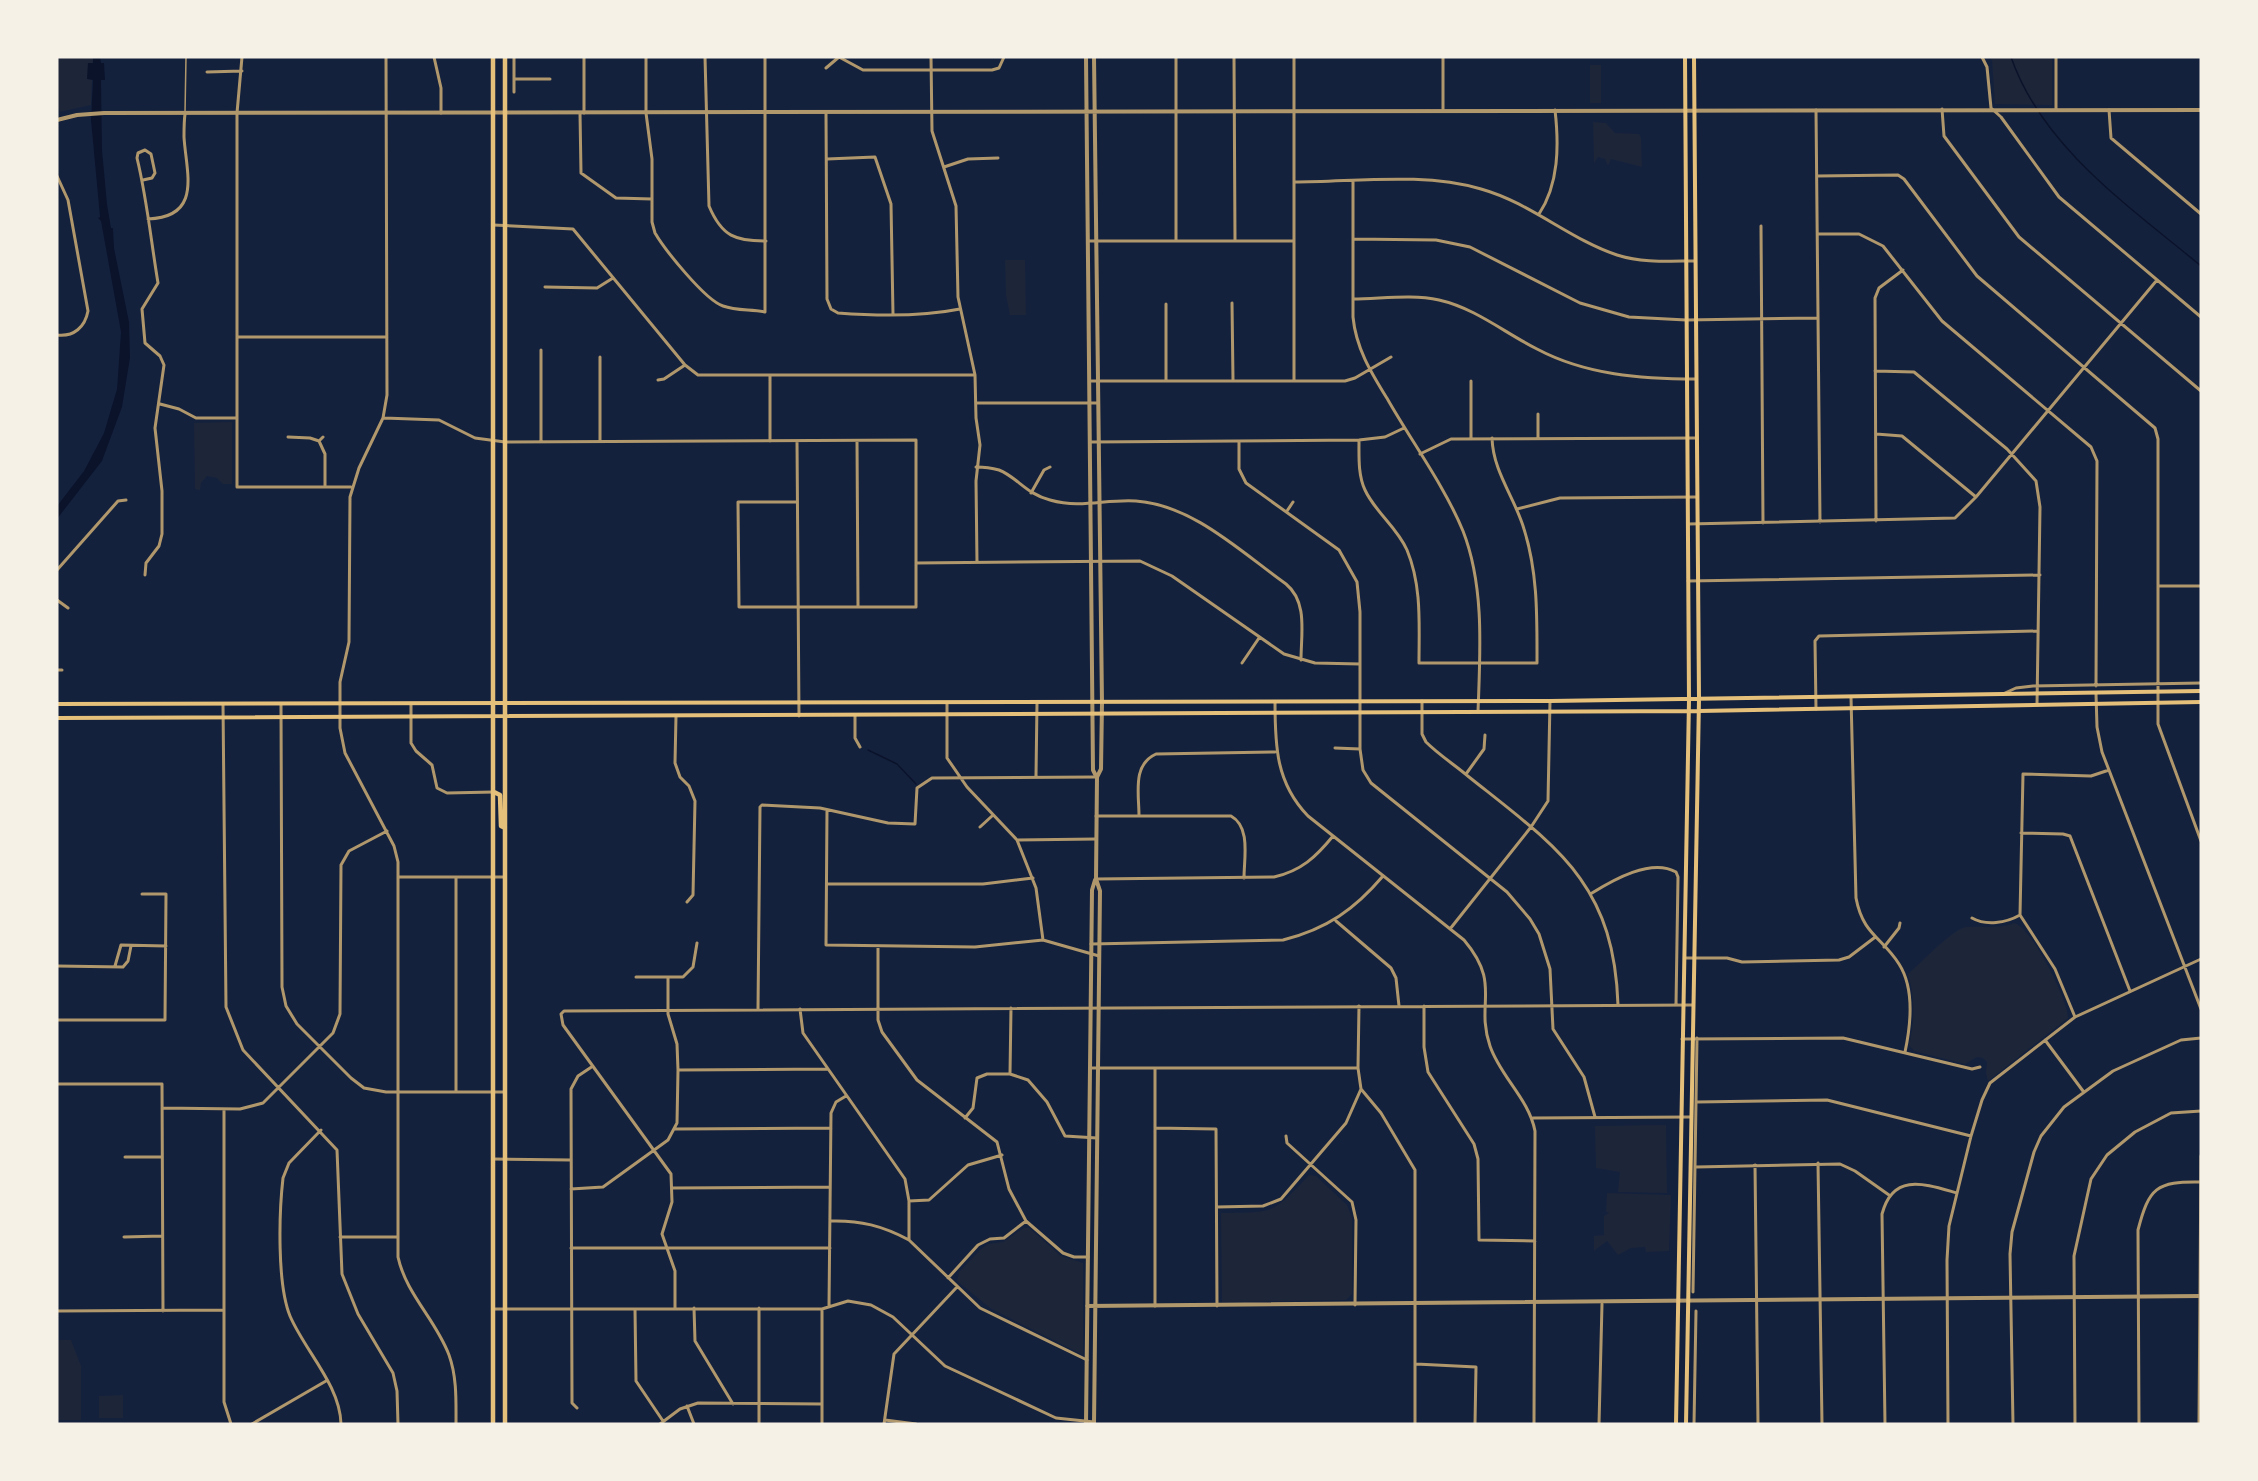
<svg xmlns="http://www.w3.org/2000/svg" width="2258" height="1481" font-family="Cabin,sans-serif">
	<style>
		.green { fill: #1d2539 }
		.water { fill: #0b132b }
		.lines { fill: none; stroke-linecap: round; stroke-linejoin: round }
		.stream { stroke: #0b132b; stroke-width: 1.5 }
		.service { stroke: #b1986c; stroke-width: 1.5 }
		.minor { stroke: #b1986c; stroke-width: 3 }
		.tertiary { stroke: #b1986c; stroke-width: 4 }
		.secondary { stroke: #e5c07b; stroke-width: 4 }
		.primary { stroke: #e5c07b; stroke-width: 4.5 }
	</style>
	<rect width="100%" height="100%" fill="#14213d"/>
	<path class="green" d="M57,57h36l-2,48 -31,7 -3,-6z
		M1989,57h63v48l-57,-1 -3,-43z
		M1590,65h11v38h-11z
		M1593,122l13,1 9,10 24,1 2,4 1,29 -31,-8 -3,7 -3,-7 -7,-2 -4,6z
		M1005,260h20l1,55h-16l-4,-20z
		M232,422v62h-9l-6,-6 -10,-2 -6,7 -1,7 -5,-1 -1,-66z
		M2014,923c17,3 54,77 54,95l-80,63 -2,-8 1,-11 -4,-4 -6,-1 -12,7 -51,-13 -5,-6c6,-24 6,-48 -1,-71 12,-10 46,-47 59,-47 14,-1 34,2 47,-4z
		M1666,1125l1,68 -49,-1 2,-20 -24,-4 -1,-42z
		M1309,1175l7,1 31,29 5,13v76l-6,6 -124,2 -1,-89c53,-1 51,2 88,-38z
		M1607,1193l64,2 -2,56 -23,1 -1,-5 -14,1 -13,7 -11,-14 -13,10v-15l10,-1v-19l5,-3 -3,-1z
		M1024,1228h5l32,28 22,7v92l-93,-47 -33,-27 2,-9 22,-23 7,-5 15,-2z
		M57,1340h14l10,26v54h-24z
		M123,1395v23h-24v-22z"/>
	<path class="water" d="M93,57h7l1,6h3l1,17h-4l1,70 5,54 4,24h2l1,20 15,74 1,36 -8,49 -20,54 -45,58v-13l27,-35 20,-38 13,-44 4,-57 -20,-111 -3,-3 2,-1 -9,-97 2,-40 -6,-1 1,-16h5z"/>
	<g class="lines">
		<path class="stream" d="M2011,57c31,90 119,150 190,209
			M868,750l29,14 19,20"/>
		<path class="service" d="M185,113l1,-56"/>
		<path class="minor" d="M242,57l-5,56v374h114
			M386,57l1,338 -4,23 -24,50 -9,29 -1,145 -9,40v46l5,25 49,93 4,16v395c8,37 38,63 51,98 8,22 7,46 7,69
			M434,57l7,31v25
			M584,57v56
			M646,57v56l6,46v63l3,11c10,17 50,67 68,73 14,5 28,3 42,6v-255
			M705,57l4,149c13,31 27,35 57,35
			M931,57l1,74 24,75 2,91 17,78 1,43 4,27 -4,36 1,81
			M1176,57v184
			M1234,57l1,183
			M1982,57l5,10 4,41 10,9 58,80 142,120
			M2056,57v52
			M826,68l13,-11 24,13h129l7,-2 5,-11
			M207,72l35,-1
			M514,79h36
			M514,92v-35
			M1942,109l2,27 75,101 182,154
			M1816,110l4,412
			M2109,110l2,28 90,76
			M1443,111v-54
			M580,113l1,60 35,25 36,1
			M826,113l1,186 4,10 7,4c40,3 82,4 122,-4
			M827,159l48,-2 16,47 2,110
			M944,167l24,-8 30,-1
			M57,176l11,24 20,111c-3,16 -14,26 -31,24
			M1817,176l81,-1 6,4 73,97 178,152 3,11v285l43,117
			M143,180l9,-2 3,-5 -4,-19 -6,-4 -7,3 -1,5c10,41 14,83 21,125l-16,26 3,34 15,13 4,9 -9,63 7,63v43l-3,12 -13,17 -1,12
			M1353,181v136c3,32 19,57 35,83 24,42 57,87 75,131 22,56 17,123 15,181
			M1294,182c61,0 128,-10 187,7 50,14 88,50 136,66 25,8 53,6 78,6
			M1539,214c20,-30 20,-69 16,-104
			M148,219c55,-2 38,-47 36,-82 0,-8 0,-16 1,-23
			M493,225l80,4 112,136 13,10h277
			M1761,226l2,297
			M1818,234h41l24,12 59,75 149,126 6,14 -1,225
			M1353,239l83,1 34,7 110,56 49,14 57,3 132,-2
			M1088,241h206
			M545,287l52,1 16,-10
			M1353,299c27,0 59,-5 86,1 36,8 66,33 98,49 49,26 104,30 159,30
			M1232,303l1,77
			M238,337h149
			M541,350v92
			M1875,371l39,1 93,77 29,32 4,26 -3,198
			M770,376v65
			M658,380l6,-1 21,-14
			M1294,380v-323
			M1090,381h255l10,-3 36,-21
			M1166,381v-77
			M1471,381v58
			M977,403h121
			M160,404l19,5 17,9h41
			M1538,414v24
			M384,418l55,2 36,18 30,4 411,-2v167h-177l-1,-105h59
			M1876,434l26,2 74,61
			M288,437l22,1 9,3 4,-4
			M1359,440c0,17 -1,35 6,50 10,22 32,37 42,60 15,36 12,75 12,113h118c0,-45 1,-90 -13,-134 -9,-31 -31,-57 -32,-91
			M319,441l6,13v33
			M600,441v-84
			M797,441l2,275
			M857,441l1,165
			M1239,441v28l7,14 93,67 18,32 3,30v137l3,21 8,13 136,109 23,27 9,15 11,35 3,60 31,48 11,40
			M1091,442l268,-2 26,-3 19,-9
			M1420,454l31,-15 246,-1
			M976,467c8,0 16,1 23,3 18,7 27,24 51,30 32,9 54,-1 86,1 57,4 105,51 150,83 22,18 15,50 15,76
			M1031,493l13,-23 6,-3
			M1517,509l43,-11 137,-1
			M1287,511l6,-9
			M1876,521l-1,-223 4,-10 24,-18
			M1688,524l267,-6 21,-21 181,-217
			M916,563l224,-2 32,15 112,78 31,9 45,1
			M57,570l61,-69 8,-1
			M1688,581l352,-6
			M2158,586h43
			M57,600l11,8
			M1242,663l17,-25
			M57,670h5
			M2005,693l11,-5 17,-2 168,-3
			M2096,694l1,33 5,25 99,257
			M1851,697l5,201c7,37 26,39 43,66 16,25 12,60 6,88
			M1422,701v33l4,8c13,13 29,23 43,35 88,70 145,106 149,228
			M1275,702c0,44 1,81 33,114l156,124c38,45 11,62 26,106 10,30 39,53 45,85l-1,293
			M947,703v55l20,29 50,53 19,48 7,52
			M223,704l3,303 17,43 94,100 5,124 16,40 35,59 4,18 1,33
			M281,704l1,283 4,19 11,18 54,54 13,10 22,4h119
			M411,704v39l5,8 16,14 5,23 10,5 47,-1
			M1816,709l-1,-68 4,-5 219,-5
			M855,715v23l5,9
			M676,716l-1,47 5,14 9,9 6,15 -2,94 -6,7
			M1335,748l25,1
			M1466,774l18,-25 1,-14
			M1036,776l1,-73
			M827,810l-1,135 149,2 68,-7 56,16
			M1096,816h135c20,11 13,42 13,62
			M1139,816c0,-23 -7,-51 17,-62l119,-2
			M980,827l12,-11
			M2021,833l42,1 7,2 60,155
			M1017,840l79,-1
			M398,877h107
			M1096,879l178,-2c27,-6 42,-20 59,-41
			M827,884h156l50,-6
			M1592,893c21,-13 59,-35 84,-21l2,5 -2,128
			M1972,918c14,8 34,5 48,-3
			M1336,921l55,47 5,10 3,28
			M1450,929l81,-102 17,-26 2,-100
			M1091,944l192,-4c44,-11 72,-31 100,-64
			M878,946v74l4,12 35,48 80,62 12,47 17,32 37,32 11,4h14
			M1884,947l15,-19 1,-5
			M1685,958h42l15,4 97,-2 10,-3 25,-19
			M57,966l66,1 5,-6 3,-15
			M115,966l6,-21 45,1
			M636,977h47l10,-10 4,-24
			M1359,1006l-1,62 3,21 20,24 34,57v254
			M1424,1006v41l4,25 46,72 4,15 1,81 56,1
			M758,1009l2,-202 2,-2 58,3 68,15 27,1 2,-36 15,-10 164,-1
			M800,1009l3,24 102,146 4,22v39
			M2075,1017l-20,-48 -35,-54 3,-141 68,2 18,-6
			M57,1020h108l1,-126h-24
			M1682,1039l161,-1 129,31 8,-2
			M2045,1040l38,51
			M1090,1068h268
			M678,1070l150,-1
			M1010,1074l1,-66
			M57,1084h105l1,227
			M456,1092v-215
			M1697,1102l130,-2 144,36
			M162,1108l78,1 23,-6 70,-70 7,-19 1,-149 8,-14 38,-20
			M224,1109v293l7,22
			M965,1118l8,-10 4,-30 10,-4h23l18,6 19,22 18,34 32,2
			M1533,1118l157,-1
			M1155,1128l61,1 1,177
			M675,1129l156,-1
			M321,1130l-32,33 -6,15c-4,35 -6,106 7,138 15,35 50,69 51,108
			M1286,1136l1,7 65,59 4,18 -1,85
			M125,1157h37
			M494,1159l77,1
			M1818,1163l4,261
			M1755,1165l3,259
			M1696,1167l144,-3 15,7 34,24
			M673,1188l157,-1
			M571,1189l32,-2 65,-47 9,-17 1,-53 -1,-26 -9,-30v-36
			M909,1201l20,-1 39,-35 34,-10
			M1217,1207l46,-1 18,-7 65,-76 15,-34
			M830,1221c30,-1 53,5 79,19l71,68 107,52
			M124,1237l38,-1
			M340,1237h58
			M571,1248h259
			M948,1278l30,-33 12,-6 14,-1 22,-17
			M1693,1292l4,-254
			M829,1306l2,-193 5,-11 10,-6
			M1155,1306v-237
			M675,1308v-37l-13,-37 10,-32 -1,-28 -108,-149 -2,-11 3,-3 1128,-6
			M694,1308l1,33 38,63
			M494,1309h328l26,-8 23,4 22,12 52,49 111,52 38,4
			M635,1309l1,72 27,40
			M57,1311l166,-1
			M1416,1364l60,3 -1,57
			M687,1406l7,18
			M577,1408l-5,-5 -1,-314 7,-13 15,-10
			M885,1420l31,4
			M252,1424l74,-43
			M660,1424l20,-15 18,-6 124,1
			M759,1424v-116
			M822,1424v-115
			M884,1424l10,-70 63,-67
			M1599,1424l3,-120
			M1694,1424l2,-113
			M1885,1424l-3,-210c11,-42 43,-30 75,-21
			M1948,1424l-1,-164 2,-34 22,-90 11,-36 8,-17 85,-66 126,-58
			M2013,1424l-3,-170 2,-22 22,-80 7,-16 23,-29 49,-36 68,-31 20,-2
			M2075,1424l-1,-168 17,-77 16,-24 28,-23 36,-19 30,-2
			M2139,1424l-1,-194c11,-42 18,-49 63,-48
			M2199,1424l2,-268"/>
		<path class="tertiary" d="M1086,57l7,713 3,6
			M1094,57l8,646 -1,66 -4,8 -1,102 4,12 -6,533
			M57,120l20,-5 27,-2 2097,-3
			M1087,1306l1114,-10
			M1086,1424l6,-534 3,-10"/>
		<path class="secondary" d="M57,704l1493,-3 651,-10
			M57,718l1642,-7 502,-9
			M1676,1424l13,-724 -4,-643
			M1686,1424l13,-725 -5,-642"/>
		<path class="primary" d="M505,57v1367
			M494,792l6,3 1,31 4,2
			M493,1424v-1367"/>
	</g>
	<rect width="2258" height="1481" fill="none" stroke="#f6f1e7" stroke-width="117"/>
</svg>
